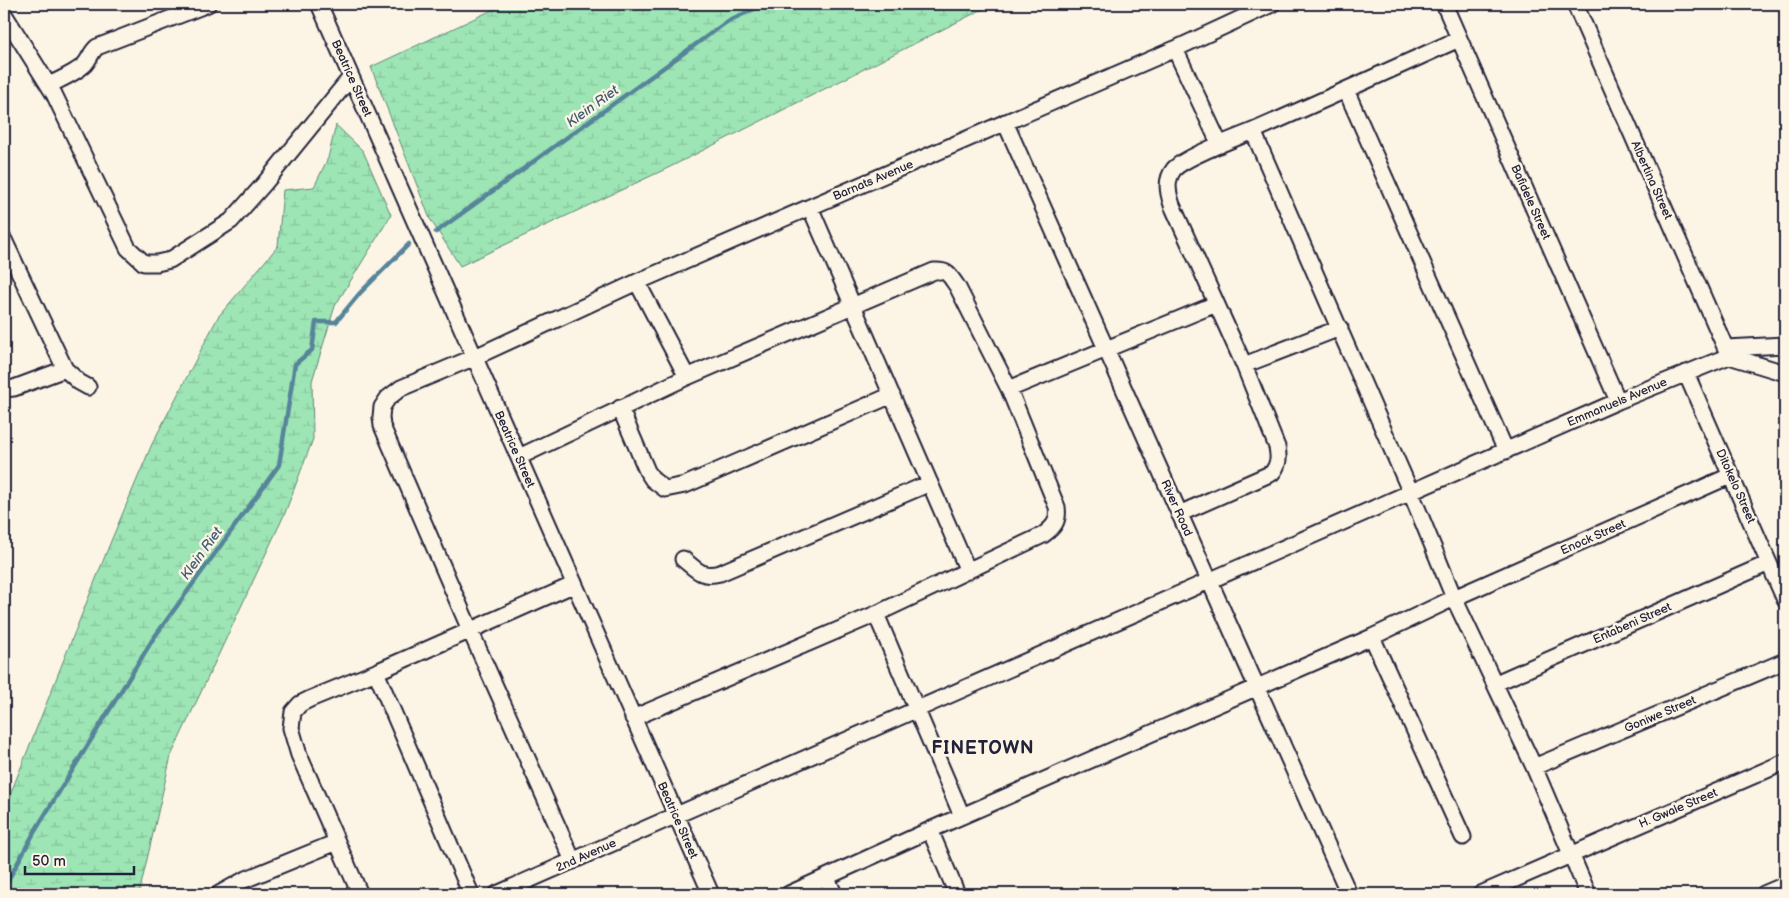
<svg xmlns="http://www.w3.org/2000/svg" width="1789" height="898" font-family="'Balsamiq Sans',sans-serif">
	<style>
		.wetland { fill: url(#wetland-marsh); stroke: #608478 }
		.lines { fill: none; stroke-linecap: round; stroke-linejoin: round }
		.stream { stroke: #56849a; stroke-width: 4.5 }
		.street-casing { stroke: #22223b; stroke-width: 19 }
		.street { stroke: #fcf5e5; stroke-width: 15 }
		.labels { text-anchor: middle; stroke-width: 5; stroke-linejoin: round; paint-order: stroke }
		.street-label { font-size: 12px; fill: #22223b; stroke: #fcf5e5 }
		.water-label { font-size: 14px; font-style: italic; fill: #405b72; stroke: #fcf5e5 }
		.district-label { font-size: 18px; font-weight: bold; letter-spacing: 1px; fill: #22223b; stroke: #fcf5e5 }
	</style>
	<defs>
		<pattern id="wetland-marsh" width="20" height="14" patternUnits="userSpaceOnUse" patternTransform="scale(1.25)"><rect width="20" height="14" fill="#9de5b4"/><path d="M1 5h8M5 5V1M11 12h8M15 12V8" fill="none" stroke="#87c49c"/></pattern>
	</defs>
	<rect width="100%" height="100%" fill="#fcf5e5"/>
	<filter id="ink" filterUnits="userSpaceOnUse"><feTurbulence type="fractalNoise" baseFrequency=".02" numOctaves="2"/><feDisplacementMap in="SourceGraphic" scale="10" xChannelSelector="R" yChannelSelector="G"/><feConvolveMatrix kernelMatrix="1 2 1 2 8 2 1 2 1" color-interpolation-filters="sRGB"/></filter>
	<g filter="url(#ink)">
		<path class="wetland" d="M505,4h488l-323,163 -210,99 -30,-47 -59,-152z
			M336,125l27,26 28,64 -56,91 -23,75 1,58 -28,74 -114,243 -32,138h-135v-84l107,-269 41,-97 66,-127 60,-71 5,-56 31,-3 14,-29z"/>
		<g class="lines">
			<path class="stream" d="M436,232l292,-211 37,-17
				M5,894l1,-10 29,-53 118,-192 126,-174 16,-101 17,-14 4,-28h20l24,-29 49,-49"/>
			<g class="street-casing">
				<path id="street" d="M319,4l392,890
					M1444,4l174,397
					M1575,4l154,352
					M4,14l50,80 74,154 16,15h13l13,-3 61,-39 33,-37 87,-107
					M1175,49l45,96
					M49,85c12,-6 27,-12 36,-21 5,-6 6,-12 12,-17l111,-43
					M1346,90l160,361
					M1005,122l344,772
					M1253,131l158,362 43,105 80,169 54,127
					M810,207l158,364
					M4,240l61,129 14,13 9,5
					M637,282l50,95
					M1726,348l59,-3
					M1729,356l56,17
					M1244,365l96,-37
					M1686,373l99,227
					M4,389l10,-1 51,-19
					M1009,389l207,-85
					M620,408l27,63 6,9 12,9 20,-4 207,-90
					M519,457l168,-80 247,-106c14,-1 15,4 23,15l52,103 48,118c2,14 -3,20 -14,28l-167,79 -243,104
					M1179,514l93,-41c7,-9 7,-15 5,-26l-33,-82 -72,-160c-4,-12 -7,-25 2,-36 11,-12 62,-31 79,-38 69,-30 137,-61 206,-92
					M683,559c14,11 18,19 37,14l210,-90
					M876,614l86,202
					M1372,637l91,200
					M376,672l95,222
					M1496,683l273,-120
					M1534,767l251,-106
					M930,830l27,64
					M573,861l-103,-231 -88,-204 -1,-9 1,-10 6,-9 13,-10 74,-31 162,-75 538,-233 97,-45
					M827,878l7,16
					M219,894l25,-14 93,-38
					M360,894l-61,-139 -8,-27 2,-16 7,-8 10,-5 66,-27 199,-88
					M497,894l1121,-493 111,-45
					M789,894l141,-64 442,-193 82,-39 278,-123
					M1481,894l304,-132
					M1764,894l21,-9"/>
			</g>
			<use href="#street" class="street"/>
		</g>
	</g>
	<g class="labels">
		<g class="street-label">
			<text transform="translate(352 78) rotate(66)" y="4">Beatrice Street</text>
			<text transform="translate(873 180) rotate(-23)" y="4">Barnats Avenue</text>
			<text transform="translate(1652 180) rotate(66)" y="4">Albertina Street</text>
			<text transform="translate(1531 202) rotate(66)" y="4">Bafidele Street</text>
			<text transform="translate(1617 402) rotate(-23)" y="4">Emmanuels Avenue</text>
			<text transform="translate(515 449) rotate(66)" y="4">Beatrice Street</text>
			<text transform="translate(1736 486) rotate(66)" y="4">Ditokelo Street</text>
			<text transform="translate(1177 508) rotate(66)" y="4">River Road</text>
			<text transform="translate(1593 537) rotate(-24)" y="4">Enock Street</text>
			<text transform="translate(1632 623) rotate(-24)" y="4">Entabeni Street</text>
			<text transform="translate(1660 714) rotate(-23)" y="4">Goniwe Street</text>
			<text transform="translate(1678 808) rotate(-23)" y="4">H. Gwale Street</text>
			<text transform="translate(678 820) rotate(66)" y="4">Beatrice Street</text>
			<text transform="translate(586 855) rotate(-24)" y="4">2nd Avenue</text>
		</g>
		<g class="water-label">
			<text transform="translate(592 106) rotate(-36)" y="5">Klein Riet</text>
			<text transform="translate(201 553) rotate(-54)" y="5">Klein Riet</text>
		</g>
		<g class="district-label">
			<text x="983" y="754">FINETOWN</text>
		</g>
	</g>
	<rect width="1789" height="898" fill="none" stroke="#fcf5e5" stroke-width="20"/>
	<rect x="10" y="10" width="1769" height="878" fill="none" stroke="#22223b" stroke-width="2" filter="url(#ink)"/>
	<path d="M25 866v8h109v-8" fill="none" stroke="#22223b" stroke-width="2.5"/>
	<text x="32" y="866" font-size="15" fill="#22223b" stroke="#fcf5e5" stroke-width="4" paint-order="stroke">50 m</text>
</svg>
